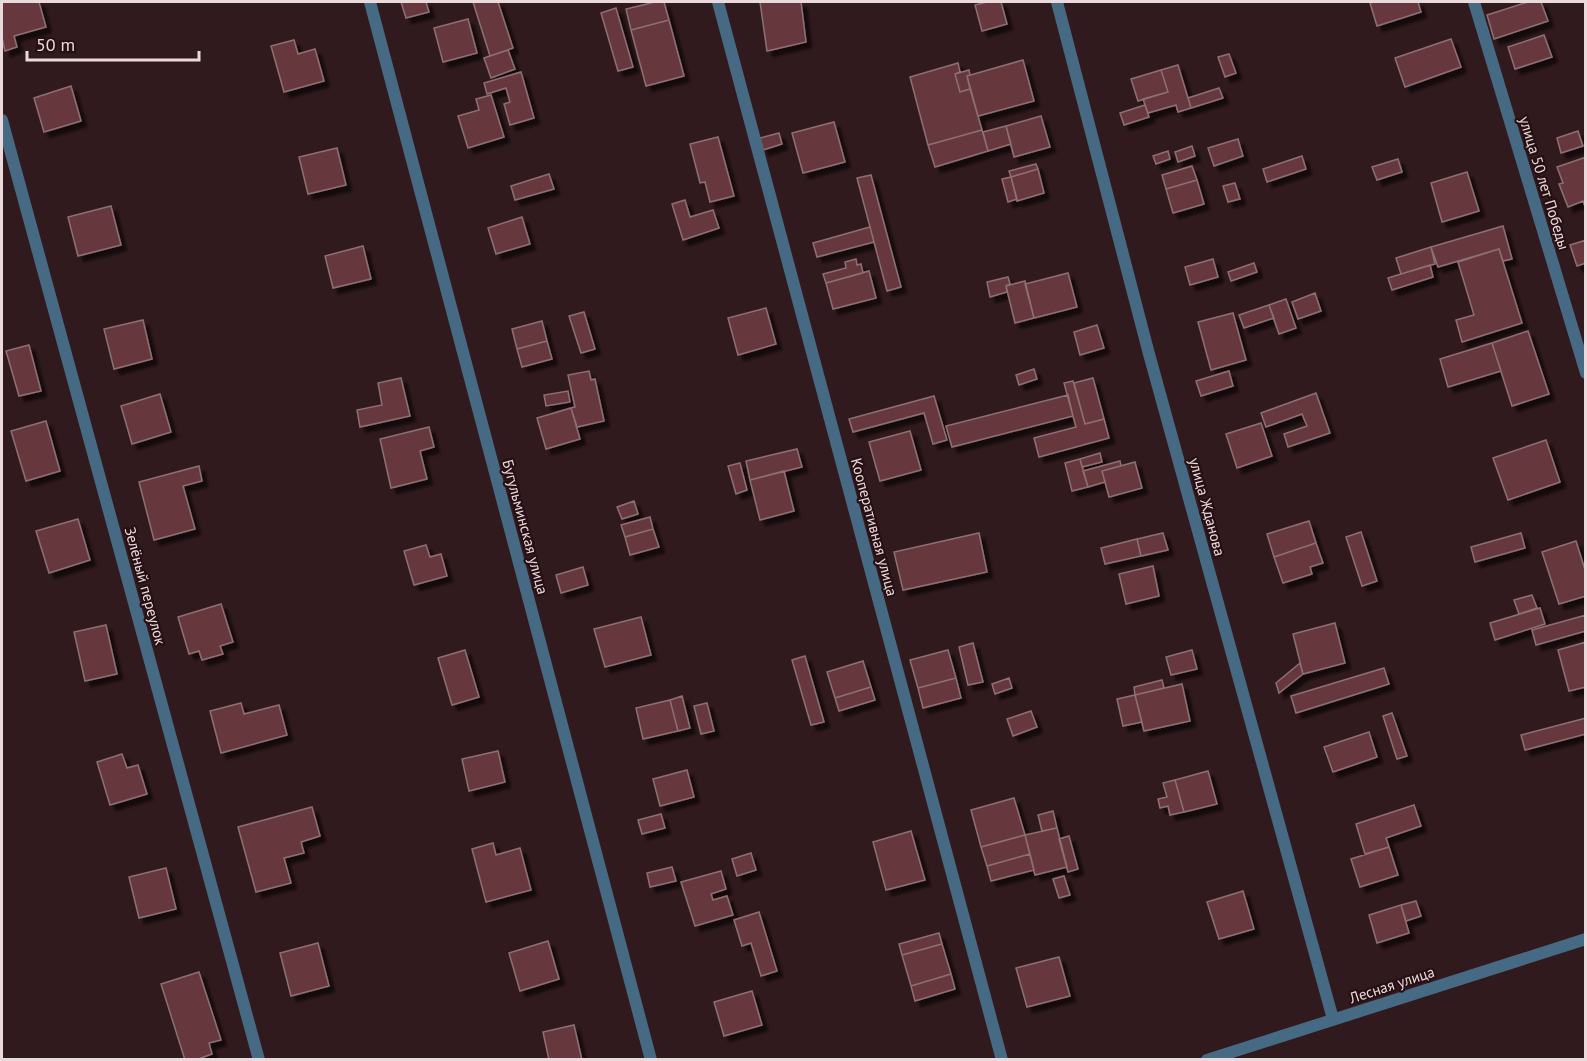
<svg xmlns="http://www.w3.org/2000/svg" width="1587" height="1061" font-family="'PT Sans',sans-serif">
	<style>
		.building { fill: #66373e; stroke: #8d7073; stroke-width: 1.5; filter: url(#shadow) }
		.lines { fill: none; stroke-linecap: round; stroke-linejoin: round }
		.minor { stroke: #476a84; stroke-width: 12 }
		.labels { text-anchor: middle; stroke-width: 4.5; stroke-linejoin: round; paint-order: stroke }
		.street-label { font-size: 15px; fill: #ebdadc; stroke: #261014 }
	</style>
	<defs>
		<filter id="shadow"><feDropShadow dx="5.5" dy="5.5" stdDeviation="1.5" flood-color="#0009"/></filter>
	</defs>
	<rect width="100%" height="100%" fill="#311a1d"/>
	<path class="building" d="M2,2h37l7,25 -32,9 3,11 -12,4 -3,-13z
		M401,2h25l3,10 -23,6z
		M473,2h25l15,46 -23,8z
		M655,2h9l5,18 -38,10 -5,-21z
		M760,2h41l5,40 -39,9z
		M987,2h14l6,22 -25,7 -7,-26z
		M1374,2h44l3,10 -44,14 -7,-23z
		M1528,2h13l7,19 -54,18 -7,-24z
		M616,8l17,59 -15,4 -17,-58z
		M468,19l9,34 -34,9 -9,-34z
		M669,20l15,56 -38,10 -15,-56z
		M1544,35l8,22 -37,12 -7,-22z
		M1451,39l10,28 -56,20 -10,-29z
		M294,40l4,14 17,-5 9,32 -40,11 -13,-46z
		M508,50l7,19 -24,9 -7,-20z
		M1229,54l7,19 -11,4 -7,-20z
		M1023,60l11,41 -56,15 -11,-40z
		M958,63l2,9 -5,2 5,18 10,-3 12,41 -54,15 -18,-68z
		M1178,65l13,43 -13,4 -2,-7 -28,8 -5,-14 25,-7 -7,-22z
		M969,70l1,5 -3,1 3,13 -10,3 -5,-18z
		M1161,70l7,22 -30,9 -7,-22z
		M521,72l13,46 -24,7 -6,-21 6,-2 -4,-14 -19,6 -3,-11z
		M71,86l10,35 -37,11 -10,-34z
		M1219,88l4,10 -32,10 -3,-10z
		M491,95l13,42 -36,11 -10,-32 21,-6 -3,-11z
		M1145,105l4,12 -25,8 -4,-12z
		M1041,116l9,31 -36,10 -8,-31z
		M834,122l11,40 -42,11 -11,-40z
		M1006,126l5,18 -23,7 -5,-19z
		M982,130l6,21 -53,16 -7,-22z
		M1578,131l5,15 -22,7 -4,-15z
		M779,133l3,11 -19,6 -3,-12z
		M718,137l16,59 -24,6 -5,-20 -5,1 -10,-39z
		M1238,139l5,17 -29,10 -6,-18z
		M1192,146l3,10 -17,6 -3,-10z
		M337,148l9,37 -38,9 -9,-37z
		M1168,151l2,8 -14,5 -3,-8z
		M1302,156l4,13 -39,13 -4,-13z
		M1586,157v52l-3,-8 -15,6 -9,-23 4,-1 -6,-16z
		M1398,159l4,13 -25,8 -5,-13z
		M1036,164l2,5 -27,8 -2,-6z
		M1192,166l5,14 -31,9 -4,-14z
		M1038,169l6,24 -27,8 -6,-24z
		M1467,172l12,39 -37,11 -11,-39z
		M549,174l5,15 -39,11 -4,-14z
		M871,175l30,112 -14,4 -30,-113z
		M1011,177l6,22 -9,3 -6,-23z
		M1197,180l7,24 -31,9 -7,-24z
		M1235,183l5,16 -12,3 -5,-16z
		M685,200l5,17 23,-7 6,18 -36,12 -11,-36z
		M111,206l10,39 -43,11 -10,-39z
		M522,217l8,27 -34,10 -8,-26z
		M1503,226l9,33 -9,2 -4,-12 -61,18 -7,-20z
		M870,227l4,15 -57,15 -4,-14z
		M1586,240v23l-9,3 -7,-21z
		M363,246l8,33 -38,9 -8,-32z
		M1431,247l4,17 -34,10 -5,-16z
		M1499,249l23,74 -60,19 -6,-22 18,-5 -16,-53z
		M856,259l1,6 4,-1 2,9 -37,10 -3,-9 23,-6 -1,-6z
		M1213,259l5,18 -28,8 -5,-18z
		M1254,263l3,9 -26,9 -3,-9z
		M1430,265l3,12 -41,13 -4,-12z
		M869,271l7,27 -43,11 -7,-26z
		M1068,273l9,34 -43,11 -9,-34z
		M1008,277l2,7 -4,2 1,6 -17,5 -3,-15z
		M1025,281l9,37 -19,5 -9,-37z
		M1315,293l6,18 -23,8 -6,-17z
		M1286,299l10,29 -17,6 -10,-29z
		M1269,305l5,13 -30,10 -5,-13z
		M766,308l10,36 -38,11 -10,-37z
		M584,312l11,37 -14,4 -12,-37z
		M1233,313l13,47 -35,10 -13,-48z
		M143,320l9,39 -38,10 -10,-40z
		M542,321l5,20 -30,8 -5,-20z
		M1097,325l7,23 -24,7 -6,-23z
		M1528,331l21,63 -37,12 -20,-63z
		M547,341l5,18 -30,8 -5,-18z
		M1492,343l9,28 -53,16 -8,-28z
		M29,345l12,46 -22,5 -13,-45z
		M1034,369l3,10 -18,6 -3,-10z
		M589,371l2,9 4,-1 9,42 -27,6 -6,-19 4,-1 -7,-32z
		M1229,371l4,15 -32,10 -5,-15z
		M401,378l9,38 -50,11 -3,-17 25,-5 -4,-22z
		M1093,378l11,41 -19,5 -11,-41z
		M1073,381l12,43 19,-5 5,19 -70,19 -5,-19 42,-11 -12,-44z
		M568,391l2,11 -24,4 -2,-11z
		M1316,393l14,40 -42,14 -4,-13 23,-8 -5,-12 -36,13 -5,-14z
		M160,394l11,38 -39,12 -11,-38z
		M1068,395l5,21 -121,31 -6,-21z
		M934,396l13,44 -14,4 -9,-31 -71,19 -4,-13z
		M571,408l9,31 -34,10 -9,-31z
		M46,421l14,50 -34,10 -15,-50z
		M1261,423l11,33 -35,12 -11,-34z
		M429,427l5,20 -14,4 7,28 -36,9 -11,-49z
		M910,431l11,39 -41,11 -11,-39z
		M1546,440l14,42 -52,18 -15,-42z
		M797,449l5,18 -52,13 -4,-19z
		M1100,453l2,9 -20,5 -2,-8z
		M1080,459l8,28 -16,4 -7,-28z
		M1120,461l1,5 -19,5 3,11 -17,5 -5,-16z
		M1135,462l7,26 -33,9 -7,-26z
		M740,463l7,27 -11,4 -8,-28z
		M199,466l3,15 -19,5 12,43 -41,11 -15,-58z
		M784,471l10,40 -34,9 -10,-40z
		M634,501l4,13 -16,5 -5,-12z
		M650,517l3,12 -28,8 -4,-12z
		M78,519l12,41 -41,13 -13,-42z
		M1309,521l7,22 -42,14 -7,-23z
		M653,529l6,18 -29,8 -5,-18z
		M1361,532l16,49 -15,5 -16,-49z
		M979,533l8,39 -84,18 -9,-38z
		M1163,533l5,17 -27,6 -4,-17z
		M1521,533l4,15 -50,14 -4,-15z
		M1137,539l4,17 -36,8 -4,-16z
		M1576,541l10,32v23l-27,8 -17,-52z
		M1316,543l7,20 -13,4 2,7 -29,9 -9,-26z
		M426,545l4,12 11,-3 6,22 -33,9 -10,-34z
		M1153,566l6,30 -33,8 -7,-30z
		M583,567l5,18 -27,8 -5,-18z
		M1532,595l5,13 -18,6 -5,-14z
		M221,604l12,38 -13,4 3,8 -21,6 -3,-9 -10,3 -11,-37z
		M1540,608l5,16 -50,16 -5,-17z
		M1586,615v16l-50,14 -4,-15z
		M641,617l10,38 -46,12 -11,-38z
		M1335,623l10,40 -42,11 -10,-40z
		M106,625l11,49 -32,7 -11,-49z
		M1586,642v45l-17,4 -11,-41z
		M973,643l10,39 -15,3 -9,-38z
		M465,650l14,47 -27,8 -14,-47z
		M948,650l8,28 -38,10 -8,-28z
		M1192,650l5,19 -26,6 -5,-18z
		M805,656l19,66 -13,3 -19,-65z
		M863,661l8,26 -36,11 -8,-26z
		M1300,663l3,11 -24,19 -3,-10z
		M1384,668l5,16 -93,29 -5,-17z
		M956,678l5,20 -38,10 -5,-20z
		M1009,678l3,10 -17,6 -3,-10z
		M1162,680l2,8 -29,7 -1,-8z
		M1182,684l8,37 -46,10 -9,-36z
		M871,687l4,13 -36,11 -4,-13z
		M1135,695l7,27 -19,4 -6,-27z
		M682,696l8,32 -12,3 -8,-31z
		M670,700l8,31 -35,8 -7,-31z
		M241,703l3,11 35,-9 8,30 -66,18 -11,-42z
		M707,703l7,28 -13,3 -7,-28z
		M1031,711l6,16 -24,9 -6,-17z
		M1392,713l15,43 -10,3 -14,-43z
		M1586,718v16l-61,16 -4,-15z
		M1369,732l8,25 -44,15 -9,-25z
		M498,751l7,31 -36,9 -7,-32z
		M122,754l5,14 11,-3 9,29 -37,11 -13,-43z
		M687,770l7,27 -34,9 -7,-27z
		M1208,771l9,33 -33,8 -9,-32z
		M1175,780l9,32 -14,3 -2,-9 -8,2 -2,-9 9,-2 -4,-14z
		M1014,798l11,37 -44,12 -10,-37z
		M1414,805l7,21 -35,12 3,9 -24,7 -9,-30z
		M312,807l8,29 -19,6 3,11 -20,5 7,25 -35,9 -18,-65z
		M1053,811l4,17 -15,3 -4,-16z
		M661,814l4,14 -23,6 -4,-14z
		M1057,828l10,39 -32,8 -10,-40z
		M911,831l14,49 -39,10 -13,-48z
		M1025,835l5,19 -43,12 -6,-19z
		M1069,836l9,33 -10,3 -9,-33z
		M493,843l3,12 24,-7 11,42 -45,12 -14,-53z
		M1389,847l9,28 -38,12 -9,-28z
		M751,853l5,17 -19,6 -5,-17z
		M1030,854l4,16 -43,11 -4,-15z
		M672,867l4,14 -26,6 -3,-14z
		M166,868l10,41 -37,9 -10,-41z
		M721,871l5,18 -15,5 2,6 14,-4 6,19 -38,11 -14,-44z
		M1064,876l6,19 -11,3 -6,-19z
		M1243,891l11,38 -35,10 -12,-37z
		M1416,901l5,15 -15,5 -5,-16z
		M1401,905l8,28 -32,10 -8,-28z
		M759,912l18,59 -16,5 -10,-33 -9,3 -8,-26z
		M939,933l3,11 -40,11 -3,-11z
		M548,941l11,38 -39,12 -11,-38z
		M318,943l11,43 -38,10 -11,-43z
		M942,944l9,30 -40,12 -9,-31z
		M1059,957l11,39 -43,11 -11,-39z
		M199,972l22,68 -12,3 3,11 -11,4 1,2h-17l-24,-76z
		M951,974l4,15 -40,12 -4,-15z
		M752,991l10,34 -38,11 -10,-34z
		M574,1025l8,35h-33l-6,-28z"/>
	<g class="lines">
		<path class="minor" d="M370,2l281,1058
			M718,2l284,1058
			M1057,2l92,352 184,665
			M1474,2l112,371
			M2,120l257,940
			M1207,1060l379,-121"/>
	</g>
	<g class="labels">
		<g class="street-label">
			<text transform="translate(1544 183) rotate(73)" y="5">улица 50 лет Победы</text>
			<text transform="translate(1207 507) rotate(75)" y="5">улица Жданова</text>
			<text transform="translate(525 527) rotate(75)" y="5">Бугульминская улица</text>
			<text transform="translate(874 527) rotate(75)" y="5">Кооперативная улица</text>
			<text transform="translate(145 586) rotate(75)" y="5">Зелёный переулок</text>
			<text transform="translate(1392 985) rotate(-18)" y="5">Лесная улица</text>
		</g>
	</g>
	<rect width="1587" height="1061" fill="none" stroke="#ebdadc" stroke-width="6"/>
	<path d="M27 51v9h172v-9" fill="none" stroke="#ebdadc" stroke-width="3"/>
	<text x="36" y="51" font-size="18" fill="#ebdadc" stroke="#261014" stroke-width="4.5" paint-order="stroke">50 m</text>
</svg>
